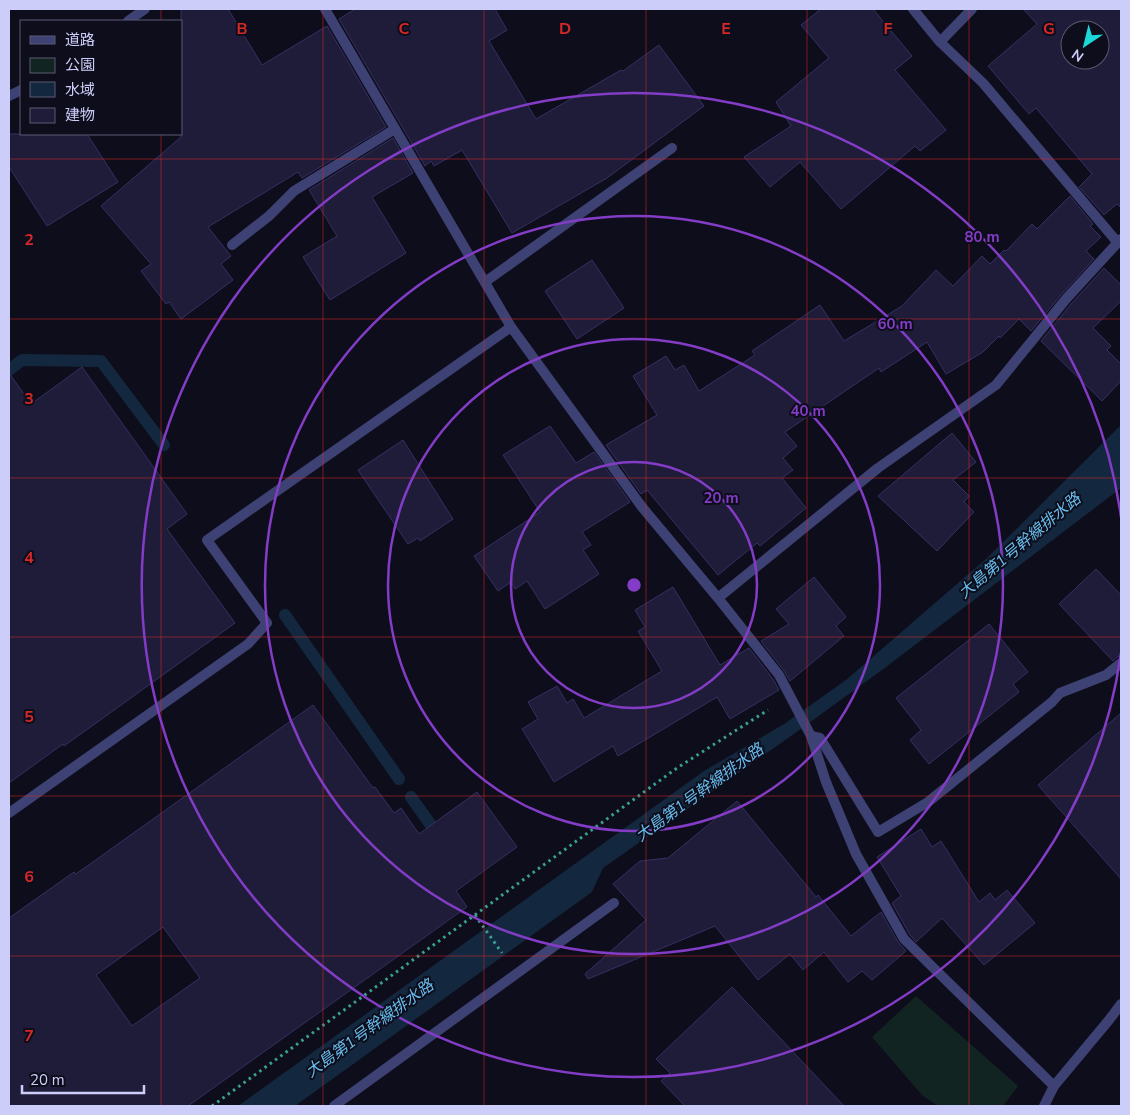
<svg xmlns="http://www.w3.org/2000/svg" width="1130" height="1115" font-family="'Nunito Sans','Noto Sans JP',sans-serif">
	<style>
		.green { fill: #112421 }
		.water { fill: #13283e }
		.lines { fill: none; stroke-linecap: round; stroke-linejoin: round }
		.stream { stroke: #13283e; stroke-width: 12 }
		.building { fill: #1e1c39; stroke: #353063; fill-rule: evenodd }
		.path { stroke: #3aa08f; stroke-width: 3; stroke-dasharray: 2.5 4; stroke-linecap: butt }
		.service { stroke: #3e4174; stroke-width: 10 }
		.minor { stroke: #3e4174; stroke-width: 10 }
		.grid { fill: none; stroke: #d62828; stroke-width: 1; stroke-opacity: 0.55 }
		.ring { fill: none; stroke: #833cc5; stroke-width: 2.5 }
		.labels { text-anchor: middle; stroke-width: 4; stroke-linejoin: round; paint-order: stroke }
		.water-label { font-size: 16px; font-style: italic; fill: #67bded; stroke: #0e0d1b }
		.grid-label { font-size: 16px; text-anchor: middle; font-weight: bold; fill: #d62828; stroke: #0e0d1b; stroke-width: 4; stroke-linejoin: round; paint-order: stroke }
		.centre { fill: #833cc5; stroke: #0e0d1b; stroke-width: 2.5 }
		.ring-label { font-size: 15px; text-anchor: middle; font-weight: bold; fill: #833cc5; stroke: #0e0d1b; stroke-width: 4; stroke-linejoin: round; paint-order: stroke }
	</style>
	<rect width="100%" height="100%" fill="#0e0d1b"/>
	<path class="green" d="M916,996l102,90 -15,20h-65l-16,-11 -50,-58z"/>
	<path class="water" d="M1121,425v63l-239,182 -91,66 -188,132 -11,24 -297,214h-57l466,-335 80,-47 62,-44 141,-122z"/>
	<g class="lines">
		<path class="stream" d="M9,370l13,-10 79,1 63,84
			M285,615l114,164
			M411,797l29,41"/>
	</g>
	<path class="building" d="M181,9h47l34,56 65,-39 59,101 -84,51 -4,-6 -90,55 23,29 -10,8 12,16 -52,39 -12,-17 -3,2 -25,-33 10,-7 -50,-58 80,-69z
		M355,9h140l12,21 -18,11 47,78 85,-49 2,1 36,-26 45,61 -97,72 -95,55 -50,-83 -28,16 -3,-5 -6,5 -86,-147z
		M821,9h52l39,47 -17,14 51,60 -26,21 -5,-5 -74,63 -41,-47 -30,25 -26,-30 47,-31 -15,-24 53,-44 -28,-33z
		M1023,9h98v199l-4,-4 -13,11 -25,-28 13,-13 -56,-66 -7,6 -41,-48 49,-42zM1070,30h30v30h-30z
		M9,134h78l31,48 -71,44 -38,-59z
		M393,138l20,35 -41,24 34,56 -76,47 -27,-43 34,-21 -28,-46z
		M1070,196l23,28 -3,2 11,11 -15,14 8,8 -33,36 -30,36 -12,-12 -19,19 -1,-2 -16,16 -37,22 -19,-32 -46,30 -2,-4 -94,64 12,14 -14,12 10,12 -11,8 24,30 -46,38 -3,-3 -39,32 -71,-85 -6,4 -35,-49 51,-30 -24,-39 33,-20 9,14 9,-5 15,26 56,-36 -3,-4 68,-46 24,36 58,-35 34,-36 17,16 29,-30 8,8 14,-14 2,1 26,-27 5,5z
		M592,260l32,48 -47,31 -32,-48z
		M1104,268l17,17v16l-28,27 18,18 -4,4 14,14v17l-19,20 -61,-60 30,-37z
		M82,367l105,147 -20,15 68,94 -171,123 -1,-2 -54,39v-410l22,31z
		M550,426l26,37 18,-11 36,50 -48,30 9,13 -8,5 16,24 -54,35 -18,-28 -12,8 -4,-7 -13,9 -24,-35 66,-44 -37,-57z
		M952,433l24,29 -23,18 16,16 -5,6 10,10 -37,39 -59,-55z
		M403,440l50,79 -33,22 -2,-3 -10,6 -50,-74z
		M1096,569l25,26v61l-4,1 -4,4 -54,-57z
		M814,577l32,40 -10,9 8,10 -54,45 -6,-10 -23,-30 28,-17 -13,-15z
		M673,587l47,78 29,-17 24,31 6,11 -49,29 -13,-22 -99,59 -5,-10 -59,36 -32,-53 16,-10 -10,-17 29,-16 10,17 6,-4 11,19 78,-47 -24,-40 7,-4 -10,-17z
		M989,624l39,48 -15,12 6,8 -90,72 -19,-24 11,-10 -25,-32z
		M313,705l60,83 2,-1 19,26 7,-5 18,26 58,-42 40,55 -61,44 11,16 -279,199h-179v-188l65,-46 2,2zM163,927l37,51 -68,48 -36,-51z
		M1121,713v166l-83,-94z
		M737,801l79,96 2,-2 33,41 30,-24 17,30 8,9 -34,29 -10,-9 -14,11 -24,-30 -21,18 -13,-16 -32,26 -43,-54 -127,53 -3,-5 61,-54 -33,-36 27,-23 28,-3z
		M921,829l11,18 9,-6 38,61 11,-9 5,7 12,-10 28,33 -51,42 -42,-47 -26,24 -6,-7 -18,-32 9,-7 -24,-39z
		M732,987l112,119h-159l-24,-25 9,-8 -14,-14z"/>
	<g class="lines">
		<path class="path" d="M475,915l27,38
			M212,1106l465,-338 91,-58"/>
		<path class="service" d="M232,245l37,-29 25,-25 101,-62
			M485,282l187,-134"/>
		<path class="minor" d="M325,9l186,318 131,180 76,91 61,77 32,61 15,46 30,72 48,85 150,147
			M913,9l27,33 32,-33
			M128,21l17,-12
			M940,42l43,41 135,160
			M9,96l12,-6
			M718,598l160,-130 118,-83 70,-86 55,-60
			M811,736l9,2 58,94 50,-30 124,-100 8,-9 46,-18 15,-12
			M9,813l239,-169 19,-21 -60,-83 304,-213
			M334,1106l280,-203
			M1044,1106l10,-20 55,-66 12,-16"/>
	</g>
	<path class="grid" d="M161,9v12M323,9v1097M484,9v1097M646,9v1097M807,9v1097M969,9v1097M161,134v972M9,159h1112M9,319h1112M9,478h1112M9,637h1112M9,796h1112M9,956h1112"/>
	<g class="ring">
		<circle cx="634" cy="585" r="123"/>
		<circle cx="634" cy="585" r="246"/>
		<circle cx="634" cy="585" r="369"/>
		<path d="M1121 653A492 492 0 1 1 1121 517"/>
	</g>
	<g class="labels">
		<g class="water-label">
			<text transform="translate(1019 545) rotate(-40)" y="6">大島第1号幹線排水路</text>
			<text transform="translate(699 792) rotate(-36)" y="6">大島第1号幹線排水路</text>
			<text transform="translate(369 1028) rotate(-36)" y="6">大島第1号幹線排水路</text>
		</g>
	</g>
	<g class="grid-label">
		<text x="242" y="34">B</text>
		<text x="404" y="34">C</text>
		<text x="565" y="34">D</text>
		<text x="726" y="34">E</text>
		<text x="888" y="34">F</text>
		<text x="1049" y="34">G</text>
		<text x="29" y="245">2</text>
		<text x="29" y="404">3</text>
		<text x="29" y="563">4</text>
		<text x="29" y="722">5</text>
		<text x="29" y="882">6</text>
		<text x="29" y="1041">7</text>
	</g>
	<circle cx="634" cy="585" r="8" class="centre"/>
	<g class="ring-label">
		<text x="982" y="242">80 m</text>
		<text x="895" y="329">60 m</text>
		<text x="808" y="416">40 m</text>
		<text x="721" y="503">20 m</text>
	</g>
	<rect width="1130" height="1115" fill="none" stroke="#cdcdf9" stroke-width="20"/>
	<rect x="20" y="20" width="162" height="115" fill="#0e0d1b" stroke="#5a5a74"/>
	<rect x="30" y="36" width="25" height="8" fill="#3e4174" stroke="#5a5a74"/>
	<text x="65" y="45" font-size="15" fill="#cdcdf9">道路</text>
	<rect x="30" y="58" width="25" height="15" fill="#112421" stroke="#5a5a74"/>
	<text x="65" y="70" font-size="15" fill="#cdcdf9">公園</text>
	<rect x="30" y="82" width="25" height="15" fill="#13283e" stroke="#5a5a74"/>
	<text x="65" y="95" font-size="15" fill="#cdcdf9">水域</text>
	<rect x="30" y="108" width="25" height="15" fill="#1e1c39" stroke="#5a5a74"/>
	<text x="65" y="120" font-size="15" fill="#cdcdf9">建物</text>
	<g transform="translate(1085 45) rotate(215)"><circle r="24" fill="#0e0d1b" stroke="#5a5a74"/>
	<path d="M0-4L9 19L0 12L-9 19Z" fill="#1ad8d7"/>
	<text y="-8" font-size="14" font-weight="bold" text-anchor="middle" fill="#cdcdf9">N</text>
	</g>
	<path d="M22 1085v8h122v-8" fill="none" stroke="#cdcdf9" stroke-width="2.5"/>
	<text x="30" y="1085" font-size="15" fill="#cdcdf9" stroke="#0e0d1b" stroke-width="4" paint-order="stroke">20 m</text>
</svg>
